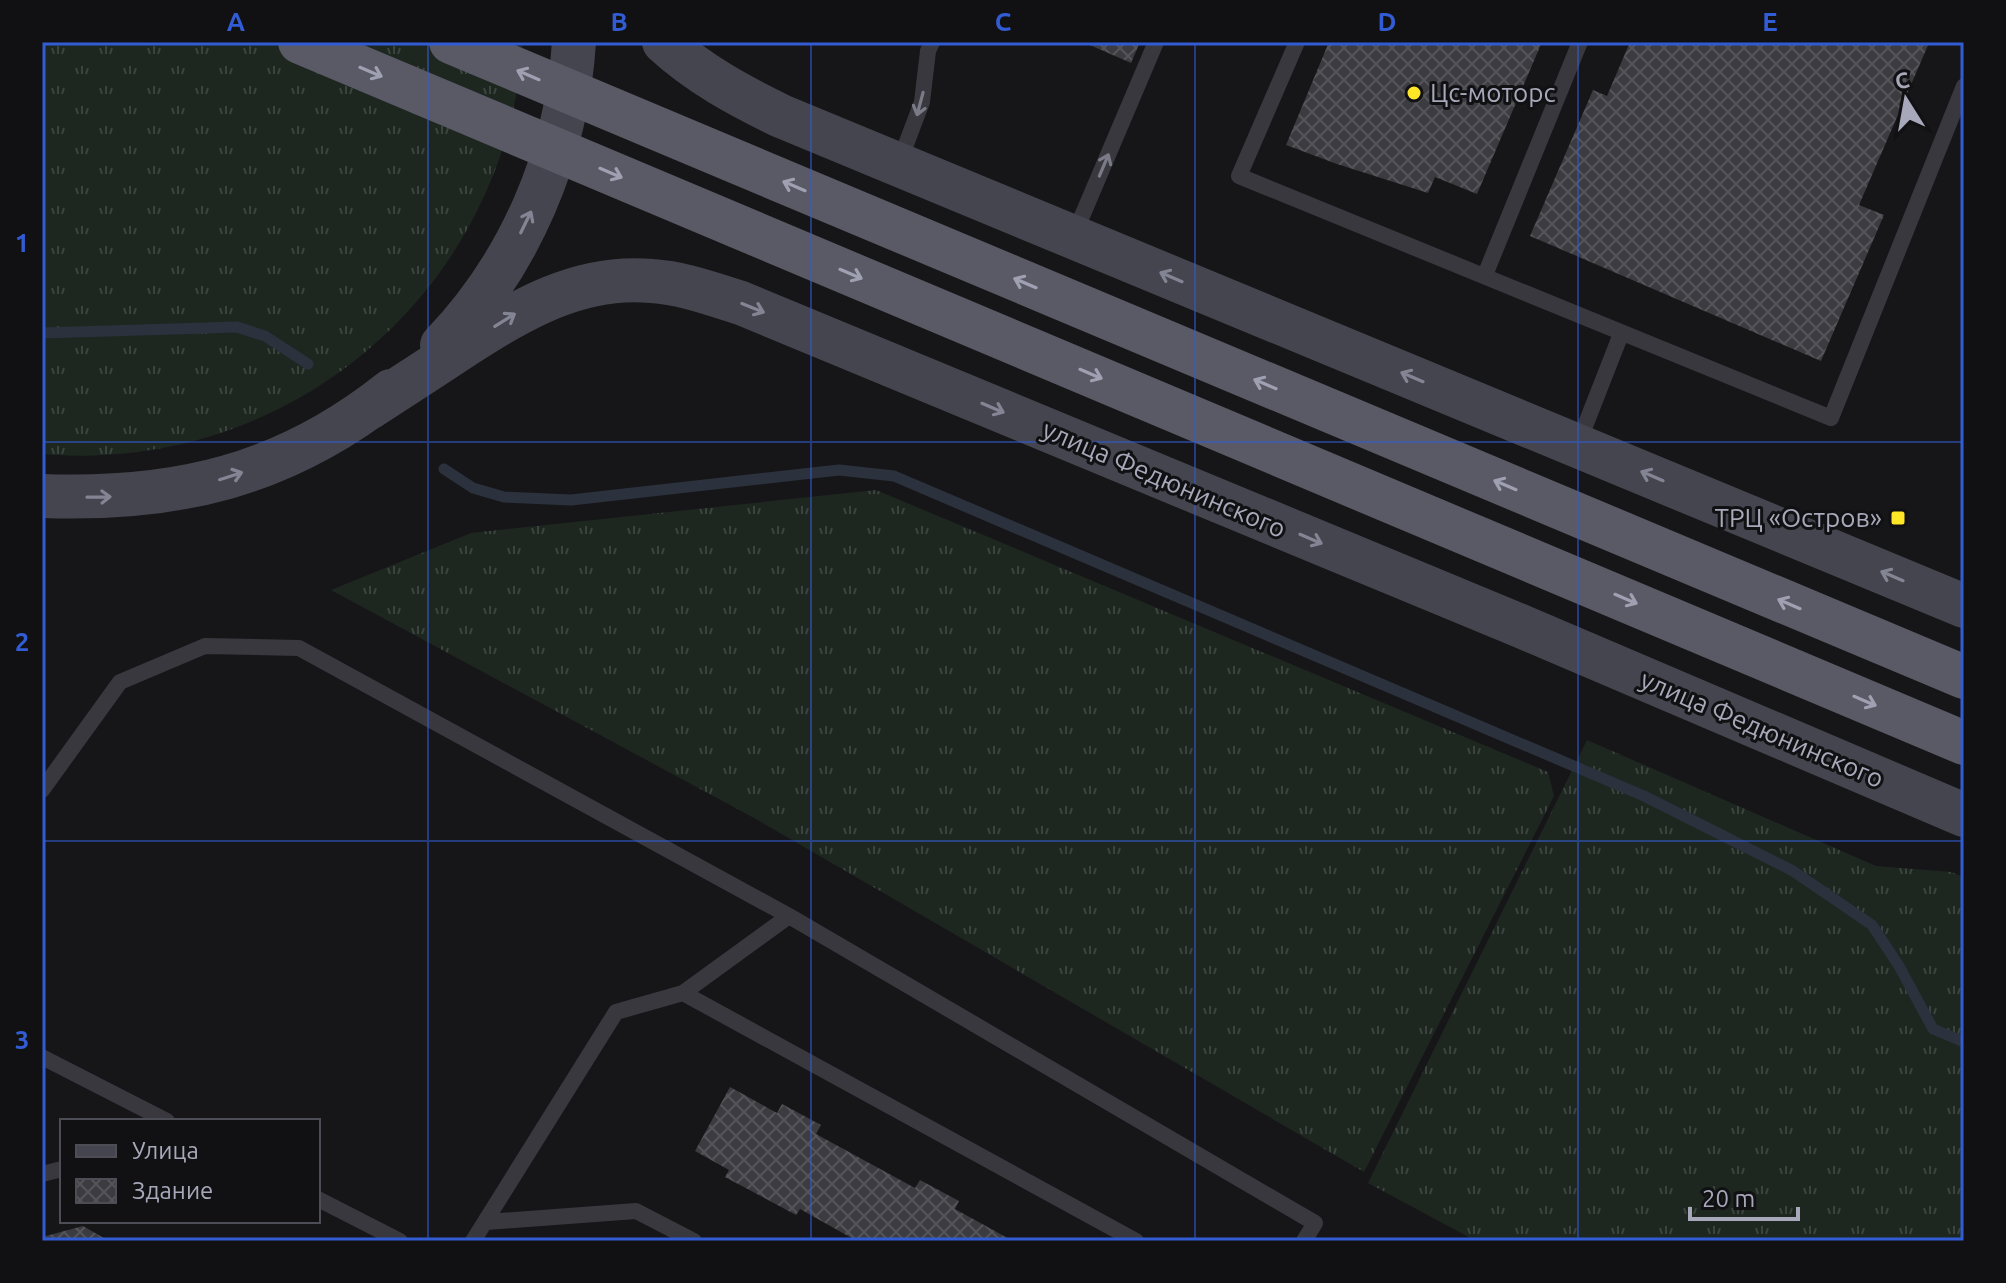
<svg xmlns="http://www.w3.org/2000/svg" width="2006" height="1283" font-family="Ubuntu,sans-serif">
	<style>
		.grass { fill: url(#grass-tufts) }
		.lines { fill: none; stroke-linecap: round; stroke-linejoin: round }
		.stream { stroke: #2b313d; stroke-width: 11 }
		.building { fill: url(#building-cross-hatch) }
		.service { stroke: #39383f; stroke-width: 16 }
		.secondary { stroke: #44454e; stroke-width: 44 }
		.trunk { stroke: #5a5a66; stroke-width: 44 }
		.oneway { stroke: #9fa0b1 }
		.oneway2 { stroke: #7b7b88 }
		.oneway3 { stroke: #848594 }
		.grid { fill: none; stroke: #325cd3; stroke-width: 2; stroke-opacity: 0.55 }
		.poi-dot { fill: #ffe627; stroke: #111113; stroke-width: 3 }
		.labels { text-anchor: middle; stroke-width: 6; stroke-linejoin: round; paint-order: stroke }
		.poi-label { font-size: 26px; fill: #a7a8b9; stroke: #111113; text-anchor: start }
		.street-label { font-size: 26px; fill: #a7a8b9; stroke: #111113 }
		.neatline { fill: none; stroke: #325cd3; stroke-width: 3 }
		.grid-label { font-size: 26px; text-anchor: middle; font-weight: bold; fill: #325cd3 }
	</style>
	<defs>
		<pattern id="grass-tufts" width="24" height="20" patternUnits="userSpaceOnUse" patternTransform="scale(2)"><rect width="24" height="20" fill="#1d2720"/><path d="M3 7l-1-3M5 7V3M7 7l1-3M15 17l-1-3M17 17v-4M19 17l1-3" fill="none" stroke="#3b443e"/></pattern>
		<pattern id="building-cross-hatch" width="8" height="8" patternUnits="userSpaceOnUse" patternTransform="scale(2)"><rect width="8" height="8" fill="#3b3b40"/><path d="M0 0l8 8M0 8l8-8" fill="none" stroke="#54545a"/></pattern>
	</defs>
	<rect width="100%" height="100%" fill="#161618"/>
	<path class="grass" d="M42,42h481c-17,248 -233,433 -481,412z
		M876,490l672,282 6,24 -190,376 -608,-353 -425,-229 140,-57z
		M1587,740l289,126 75,6 13,5v364h-488l-108,-58z"/>
	<g class="lines">
		<path class="stream" d="M42,333l195,-6 28,9 43,28
			M444,469l29,19 31,9 67,3 268,-30 55,6 750,320 149,75 79,54 27,41 34,63 31,13"/>
	</g>
	<path class="building" d="M1083,42h57l-9,21z
		M1329,42h213l-65,152 -42,-17 -7,16 -91,-29 -51,-19z
		M1630,42l299,1 -70,162 25,10 -63,146 -291,-125 63,-146 14,6z
		M730,1087l47,26 5,-9 39,21 -5,9 99,54 5,-8 39,21 -4,8 58,32h-156l-57,-32 -4,6 -71,-38 4,-7 -34,-19z
		M83,1226l26,15h-67v-4z"/>
	<g class="lines">
		<path class="service" d="M1297,42l-58,134 592,242 133,-332
			M899,163l23,-61 6,-51 4,-9
			M1074,235l82,-193
			M1485,275l95,-233
			M1578,444l43,-110
			M42,790l78,-108 85,-36 94,2 490,268 526,307 -11,18
			M683,993l453,248
			M42,1057l125,64
			M42,1174l20,-5
			M318,1199l82,42
			M487,1222l149,-11 58,30
			M473,1241l143,-229 67,-19 106,-77"/>
		<path class="secondary" d="M664,42c35,32 74,53 117,74l1183,490
			M442,345c78,-81 125,-191 132,-303
			M369,408c31,-20 62,-40 92,-60 59,-38 118,-74 191,-67 31,2 60,13 89,22l782,324 441,188
			M42,496c134,5 242,-20 349,-105"/>
		<path class="trunk" d="M300,42l1664,701
			M451,42l1513,635"/>
	</g>
	<defs><path id="oneway-shaft" d="M-6 0H5M1.5-3L5.5 0L1.5 3" fill="none" stroke-width="1.6" stroke-linecap="round" stroke-linejoin="round" transform="scale(2)"/></defs>
	<g class="oneway">
		<use href="#oneway-shaft" transform="translate(371 72) rotate(23)"/>
		<use href="#oneway-shaft" transform="translate(528 75) rotate(-157)"/>
		<use href="#oneway-shaft" transform="translate(611 173) rotate(23)"/>
		<use href="#oneway-shaft" transform="translate(794 186) rotate(-157)"/>
		<use href="#oneway-shaft" transform="translate(851 274) rotate(23)"/>
		<use href="#oneway-shaft" transform="translate(1025 283) rotate(-157)"/>
		<use href="#oneway-shaft" transform="translate(1091 374) rotate(23)"/>
		<use href="#oneway-shaft" transform="translate(1265 384) rotate(-157)"/>
		<use href="#oneway-shaft" transform="translate(1505 485) rotate(-157)"/>
		<use href="#oneway-shaft" transform="translate(1626 599) rotate(23)"/>
		<use href="#oneway-shaft" transform="translate(1789 604) rotate(-157)"/>
		<use href="#oneway-shaft" transform="translate(1865 701) rotate(23)"/>
	</g>
	<g class="oneway2">
		<use href="#oneway-shaft" transform="translate(920 104) rotate(105)"/>
		<use href="#oneway-shaft" transform="translate(1104 165) rotate(-67)"/>
	</g>
	<g class="oneway3">
		<use href="#oneway-shaft" transform="translate(526 222) rotate(-64)"/>
		<use href="#oneway-shaft" transform="translate(1171 277) rotate(-157)"/>
		<use href="#oneway-shaft" transform="translate(753 308) rotate(22)"/>
		<use href="#oneway-shaft" transform="translate(505 320) rotate(-32)"/>
		<use href="#oneway-shaft" transform="translate(1412 377) rotate(-157)"/>
		<use href="#oneway-shaft" transform="translate(993 408) rotate(23)"/>
		<use href="#oneway-shaft" transform="translate(231 476) rotate(-18)"/>
		<use href="#oneway-shaft" transform="translate(1652 476) rotate(-157)"/>
		<use href="#oneway-shaft" transform="translate(99 497) rotate(-1)"/>
		<use href="#oneway-shaft" transform="translate(1311 539) rotate(23)"/>
		<use href="#oneway-shaft" transform="translate(1892 576) rotate(-157)"/>
	</g>
	<path class="grid" d="M428,42v1199M811,42v1199M1195,42v1199M1578,42v1199M42,442h1922M42,841h1922"/>
	<g class="poi-dot">
		<circle cx="1414" cy="93" r="8"/>
		<rect x="1890" y="510" width="16" height="16" rx="4"/>
	</g>
	<g class="labels">
		<g class="poi-label">
			<text x="1430" y="102">Цс-моторс</text>
			<text x="1882" y="527" text-anchor="end">ТРЦ «Остров»</text>
		</g>
		<g class="street-label">
			<text transform="translate(1164 479) rotate(23)" y="9">улица Федюнинского</text>
			<text transform="translate(1762 729) rotate(23)" y="9">улица Федюнинского</text>
		</g>
	</g>
	<rect width="2006" height="1283" fill="none" stroke="#111113" stroke-width="88"/>
	<rect x="60" y="1119" width="260" height="104" fill="#111113" stroke="#4d4d55" stroke-width="2"/>
	<rect x="76" y="1145" width="40" height="12" fill="#44454e" stroke="#4d4d55" stroke-width="2"/>
	<text x="132" y="1159" font-size="24" fill="#a7a8b9">Улица</text>
	<rect x="76" y="1179" width="40" height="24" fill="url(#building-cross-hatch)" stroke="#4d4d55" stroke-width="2"/>
	<text x="132" y="1199" font-size="24" fill="#a7a8b9">Здание</text>
	<g transform="translate(1906 100) rotate(349)" stroke="#111113" stroke-width="6" paint-order="stroke">
	<path d="M0-6L14 30L0 20L-14 30Z" fill="#a7a8b9"/>
	<text y="-12" font-size="22" font-weight="bold" text-anchor="middle" fill="#a7a8b9">С</text>
	</g>
	<path d="M1690 1207v12h108v-12" fill="none" stroke="#a7a8b9" stroke-width="4"/>
	<text x="1702" y="1207" font-size="24" fill="#a7a8b9" stroke="#111113" stroke-width="6" paint-order="stroke">20 m</text>
	<rect x="44" y="44" width="1918" height="1195" class="neatline"/>
	<g class="grid-label">
		<text x="236" y="31">A</text>
		<text x="619" y="31">B</text>
		<text x="1003" y="31">C</text>
		<text x="1387" y="31">D</text>
		<text x="1770" y="31">E</text>
		<text x="22" y="252">1</text>
		<text x="22" y="651">2</text>
		<text x="22" y="1049">3</text>
	</g>
</svg>
